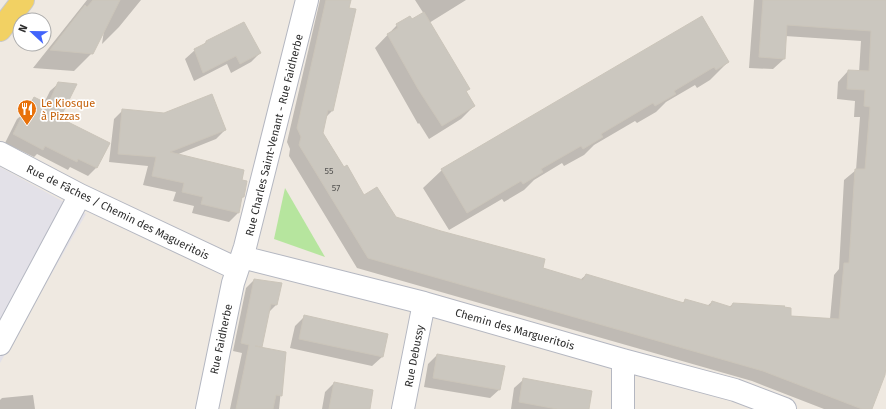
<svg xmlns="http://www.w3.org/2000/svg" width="886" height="409" font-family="'Fira Sans',sans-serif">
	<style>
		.industrial { fill: #e3e1e8 }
		.green { fill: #b6e59e }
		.shadow { fill: #0003 }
		.building { fill: #cbc7bf; stroke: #cbc5ba }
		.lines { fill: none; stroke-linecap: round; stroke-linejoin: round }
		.minor-casing { stroke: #b4b7c1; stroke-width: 24 }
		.major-casing { stroke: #c9c9c9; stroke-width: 24 }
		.minor { stroke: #fff; stroke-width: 22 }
		.major { stroke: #f2d163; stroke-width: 22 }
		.labels { text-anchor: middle; stroke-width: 3.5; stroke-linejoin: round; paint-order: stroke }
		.number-label { font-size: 9px; fill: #555452 }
		.food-label { font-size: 11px; fill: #c56008; stroke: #fff; text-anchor: start }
		.street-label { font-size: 11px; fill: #2e2e2e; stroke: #fff }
	</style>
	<rect width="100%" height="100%" fill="#efe9e1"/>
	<path class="industrial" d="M0,167l86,47 -86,149z"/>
	<path class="green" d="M285,188l40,69 -51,-18z"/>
	<path class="shadow" d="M87,0h54l-22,27 -17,17 2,-14 -12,23 -18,18 -41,-3z
		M320,0h30l-18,111 -6,6 -4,16 21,36 21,27 31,22 146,51 39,11 6,-5 96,28 4,-3 21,6 5,-4 17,5 4,-3 57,12 40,3 4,-44 5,-6 5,-89 12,-10 4,-53h-6l1,-16 -18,-2 1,-17 10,-11 11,1 2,-31 -76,-5 -1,23 -11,10 -24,-1 5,-68h132v352l-15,57h-47l-72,-28 -395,-113 -68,-112 1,-7 -3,-7z
		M415,0h51l-37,23 45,83 -13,13 -32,20 -10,-16 -1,1 -43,-76 22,-23 15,-5 12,-6z
		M206,42l54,11 -9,9 -20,11 -4,-9 -33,17 -9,-22 10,-9 7,-4z
		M728,62l-18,18 -13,8 -2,-3 -29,17 -10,10 -19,11 -2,-2 -41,24 -10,10 -20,11 -2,-3 -28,17 -10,10 -20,12 -2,-3 -53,31 -26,-42 19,-18z
		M59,83v35l49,25 -12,25 -8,8 -18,-9 -2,3 -31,-16 -3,3 -29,-14 12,-24 5,-4 4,-9 8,-8 10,5 6,-12z
		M123,110l102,20 -9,9 -40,16 65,26 2,16 -2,2 -3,14 -9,9 -37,-9 2,-7 -21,-5 3,-9 -33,-7 5,-19 -39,-4 5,-43z
		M254,280l22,25 -8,8 -8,35 25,5 -6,56h-49l12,-56 -9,-2 13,-63z
		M304,317l82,17 -4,23 -10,9 -82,-18 5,-22z
		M437,355l63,34 -10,9 -66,-11 4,-23z
		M523,380l65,29h-77l3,-21z
		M334,383l35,26h-47l3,-17z
		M33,395l2,14h-35v-9l2,-2z"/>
	<path class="building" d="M93,0h27l-27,54 -43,-4 35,-45 2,2z
		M326,0h25l-2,8 7,1 -23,102 -5,-1 -5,23 21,34 3,-2 17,30 13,-8 19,30 45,14 104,28 -2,9 40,12 3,-6 98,29 1,-4 25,7 2,-5 19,6 2,-4 52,3 -1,1 7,1v8l48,3 5,-56h5l6,-94h10l5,-62 -6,-1 1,-16 -18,-1 1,-19 21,1 2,-40 -84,-6 -2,34 -26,-2 4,-57h123v366l-1,9 -13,34h-10l-99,-38 -395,-113 -69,-113 2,-8 -4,-9z
		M424,12l46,77 -4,2 9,15 -33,20 -24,-37 -31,-55 11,-6 -2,-4 14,-8 2,3z
		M702,16l27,46 -13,8 -2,-3 -40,24 2,3 -21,12 -2,-3 -52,31 2,3 -20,12 -2,-3 -40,23 2,3 -20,12 -2,-3 -54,32 -26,-44z
		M244,22l17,31 -21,11 -4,-8 -33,17 -9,-24 12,-6v-2z
		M58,82l19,2 -17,34 50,25 -13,25 -19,-9 -1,3 -32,-16 -2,4 -30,-16 12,-24 2,1 7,-14 14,7z
		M212,94l14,36 -56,22 74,18 -2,10 5,1 -3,16h-2l-3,16 -38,-9 2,-7 -21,-5 2,-9 -32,-7 4,-19 -38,-3 4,-45 42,4z
		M254,279l28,4 -5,22 -6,-1 -9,43 -7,-1 31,6 -4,44 -6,-1 -3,14h-37l13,-64 -8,-2z
		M304,315l84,19 -5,23 -84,-18z
		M437,354l68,12 -5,24 -67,-12z
		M523,378l69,13 -3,18h-32l-38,-7z
		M334,382l39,8 -3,19h-41z"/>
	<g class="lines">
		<g class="minor-casing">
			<path id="minor" d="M0,153l80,42 157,74
				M242,257l182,46 199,57 112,30 50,19
				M0,344l80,-149
				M623,360v49
				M207,409l26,-126 12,-36 62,-247
				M403,409l21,-106"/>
		</g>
		<g class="major-casing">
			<path id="major" d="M0,30l23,-30"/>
		</g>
		<use href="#minor" class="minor"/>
		<use href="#major" class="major"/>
	</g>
	<defs>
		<g id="restaurant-pin" transform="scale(1)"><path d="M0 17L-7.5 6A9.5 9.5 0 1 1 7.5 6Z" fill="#e8710a" stroke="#fff"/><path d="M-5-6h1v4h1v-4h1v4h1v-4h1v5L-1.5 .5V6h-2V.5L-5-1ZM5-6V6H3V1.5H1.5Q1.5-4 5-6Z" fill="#fff"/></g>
	</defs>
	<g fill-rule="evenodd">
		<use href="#restaurant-pin" x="27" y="109"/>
	</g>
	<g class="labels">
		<g class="number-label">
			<text x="329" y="174">55</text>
			<text x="336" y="191">57</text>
		</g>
		<g class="food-label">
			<text x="41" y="107">Le Kiosque<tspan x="41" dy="13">à Pizzas</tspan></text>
		</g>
		<g class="street-label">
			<text transform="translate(274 135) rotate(-76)" y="4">Rue Charles Saint-Venant - Rue Faidherbe</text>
			<text transform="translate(118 212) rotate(26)" y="4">Rue de Fâches / Chemin des Magueritois</text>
			<text transform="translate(515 329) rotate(16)" y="4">Chemin des Margueritois</text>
			<text transform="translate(221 339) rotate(-78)" y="4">Rue Faidherbe</text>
			<text transform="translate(414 356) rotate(-79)" y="4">Rue Debussy</text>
		</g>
	</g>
	<g transform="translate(32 32) rotate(292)"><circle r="19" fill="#ffffff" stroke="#ababab"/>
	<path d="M0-3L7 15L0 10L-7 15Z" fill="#4264fb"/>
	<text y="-6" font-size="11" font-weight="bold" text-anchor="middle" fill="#2e2e2e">N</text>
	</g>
</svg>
